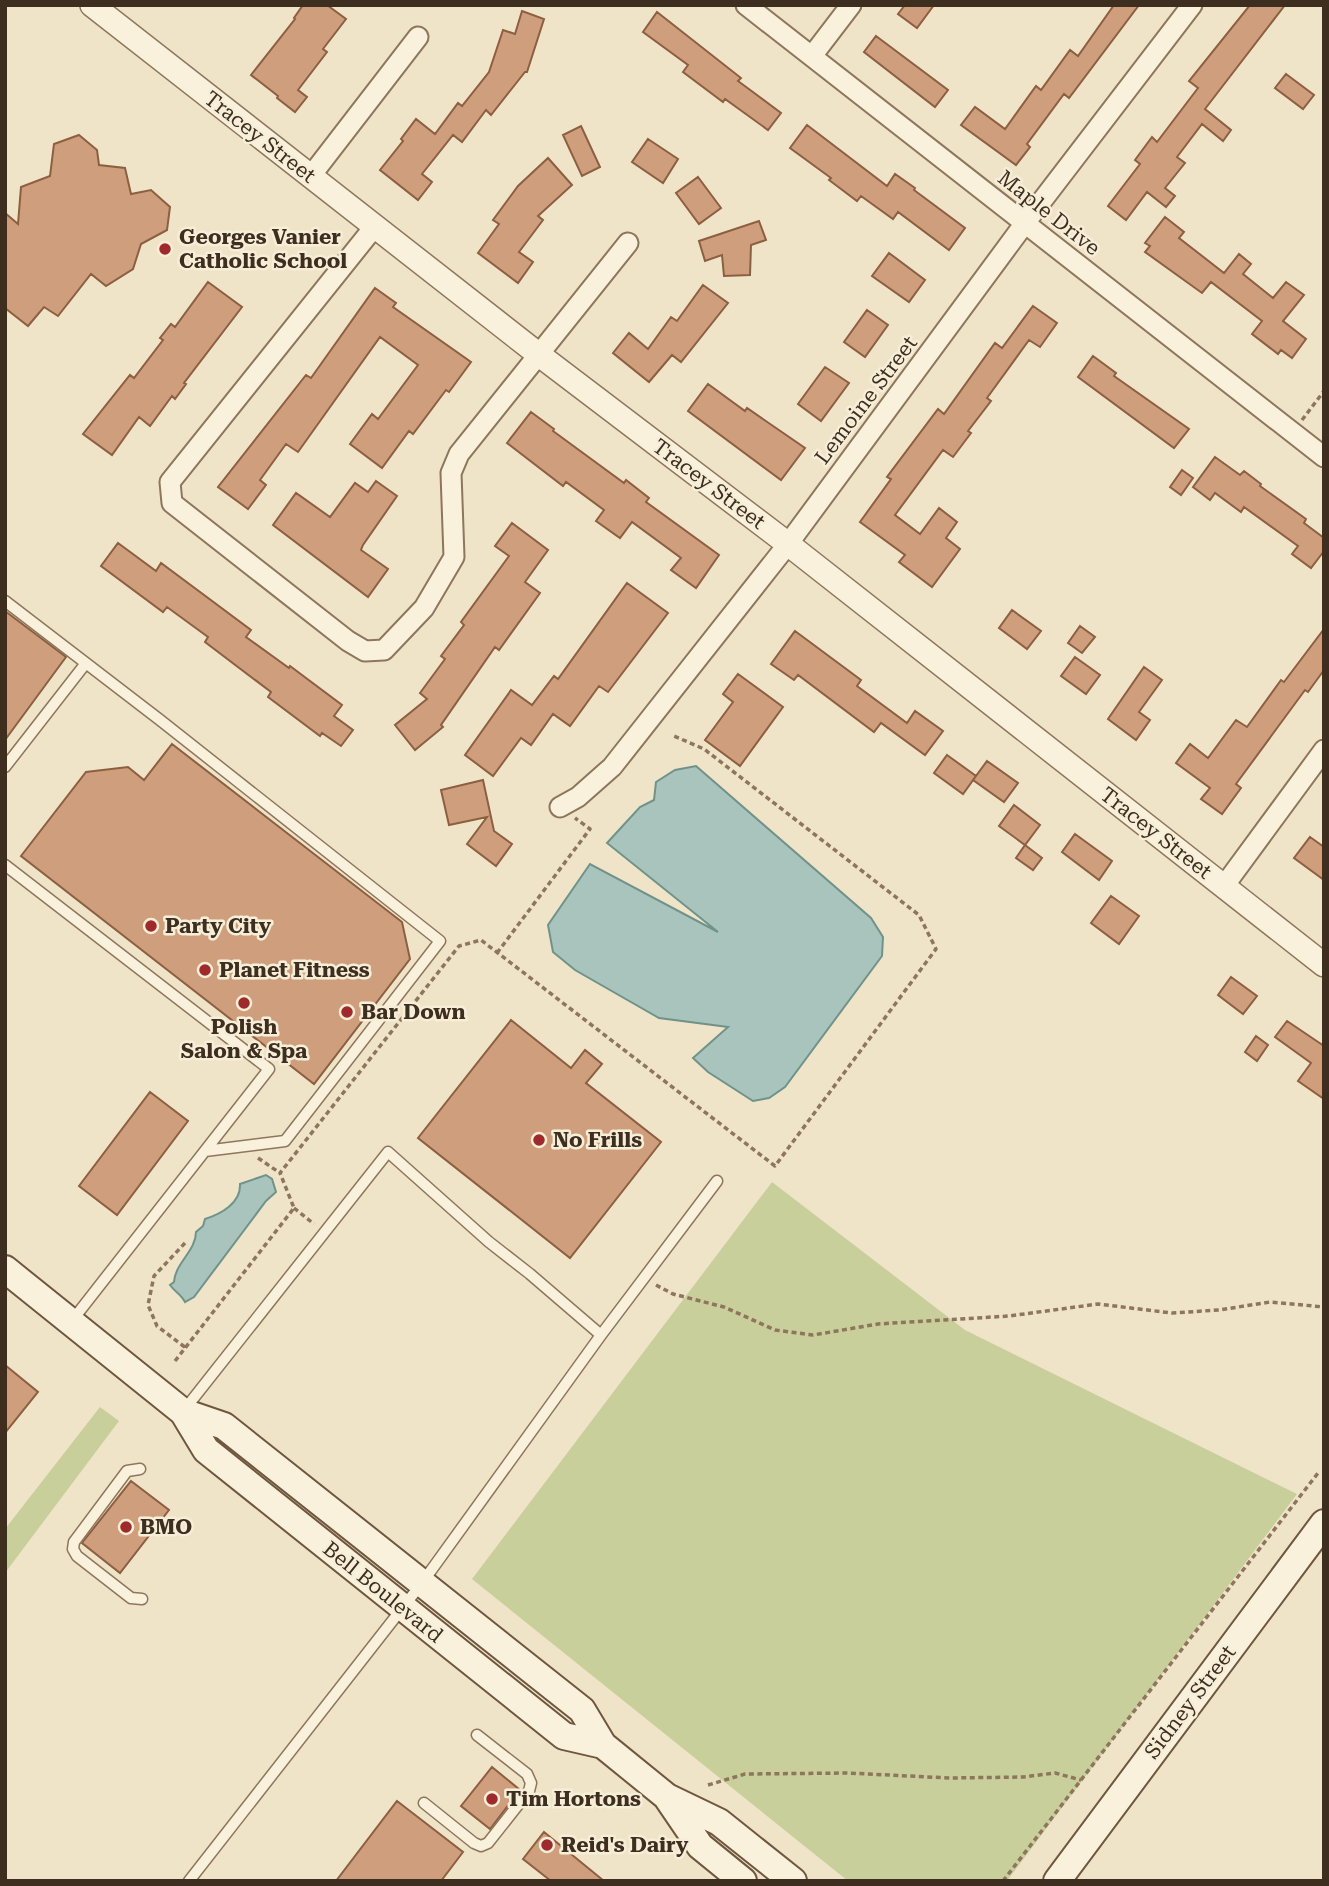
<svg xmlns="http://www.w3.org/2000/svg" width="1329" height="1886" font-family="'Roboto Serif',serif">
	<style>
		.green { fill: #c9cf9b }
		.water { fill: #a9c4bc; stroke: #6f938a; stroke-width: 2 }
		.building { fill: #cf9f7d; stroke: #8d5f41; stroke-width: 2 }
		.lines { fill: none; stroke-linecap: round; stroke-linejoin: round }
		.service-casing { stroke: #8d765c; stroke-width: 13 }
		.minor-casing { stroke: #8d765c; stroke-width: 23 }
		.tertiary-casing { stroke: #8d765c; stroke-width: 26 }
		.secondary-casing { stroke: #6f573f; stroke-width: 30 }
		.path { stroke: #8d765c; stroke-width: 3.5; stroke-dasharray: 5 3.5; stroke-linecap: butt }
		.service { stroke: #faf1dc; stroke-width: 10 }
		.minor { stroke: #faf1dc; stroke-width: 19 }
		.tertiary { stroke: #faf1dc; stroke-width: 23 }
		.secondary { stroke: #faf1dc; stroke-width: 26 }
		.poi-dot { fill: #9e2a2b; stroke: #f7eed8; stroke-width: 2.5 }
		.labels { text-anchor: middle; stroke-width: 5; stroke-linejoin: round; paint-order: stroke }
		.street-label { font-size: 21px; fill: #3d2e20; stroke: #f7eed8 }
		.poi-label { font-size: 21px; font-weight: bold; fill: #3d2e20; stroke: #f7eed8; text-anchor: start }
	</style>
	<rect width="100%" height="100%" fill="#f0e4c8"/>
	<path class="green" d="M772,1182l193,148 332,164 -290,387h-159l-376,-302z
		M100,1407l19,14 -114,152v-44z"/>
	<path class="water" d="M696,766l175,152 12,19 -1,19 -97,131 -16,11 -16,3 -45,-29 -15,-14 35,-31 -69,-9 -84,-48 -22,-18 -5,-27 42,-61 128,68 -111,-89 33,-36 14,-7 2,-18 19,-12z
		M266,1175l6,4 4,13 -10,9 -72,96 -9,5c-4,-8 -10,-10 -15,-17l4,-3c1,-19 22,-31 22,-50l7,-6 2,-7c16,-5 36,-16 35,-35z"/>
	<path class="building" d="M303,5h24l19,14 -23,30 4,3 -29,38 9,7 -12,15 -18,-14 1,-2 -27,-21 44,-56 -1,-1z
		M905,5h29l-17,23 -19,-14z
		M1114,5h25l-70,93 -5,-4 -37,50 3,3 -14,18 -55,-40 14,-18 30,22 31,-43 5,4 29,-40 8,6z
		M1250,5h35l-80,104 26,21 -8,11 -21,-17 -25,33 8,6 -20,25 10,8 -9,11 -19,-15 -21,28 -18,-14 32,-42 -5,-4 17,-23 5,5 41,-54 -9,-7z
		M522,11l22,8 -17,53h-2l-34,43 -5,-5 -24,32 -9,-7 -31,39 10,8 -14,18 -38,-30 23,-29 -2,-2 15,-20 19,15 23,-31 4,3 27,-34 14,-42 12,4z
		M657,12l84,66 -3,3 43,32 -13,17 -43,-31 -2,3 -40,-30 5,-7 -45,-33z
		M876,36l72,54 -13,17 -71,-55z
		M1286,74l28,21 -11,14 -28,-21z
		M807,125l80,61 8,-12 20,14 -1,2 51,38 -16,22 -51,-38 -5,7 -32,-23 -4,5 -28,-21 2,-2 -41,-30z
		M581,126l19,41 -18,9 -19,-41z
		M79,135l18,15 2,15 26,3 6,26 20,-4 19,17 -3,23 -26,14 -8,25 -27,17 -15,-12 -33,42 -14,-9 -16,19 -23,-18v-95l13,11 3,-37 29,-11 4,-32z
		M648,139l30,20 -15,24 -31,-21z
		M548,158l24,27 -34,31 5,4 -24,32 14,10 -15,21 -40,-30 21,-29 -6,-4 25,-34z
		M698,177l23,31 -22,16 -23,-31z
		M1165,217l19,15 -5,6 45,35 15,-19 12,10 -8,10 30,24 13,-16 18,13 -21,26 23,18 -14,19 -11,-8 -3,4 -26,-20 10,-13 -51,-39 -9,11 -57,-41 5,-6 -5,-3z
		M759,221l7,19 -15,5 -1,30 -26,1 -2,-21 -17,6 -6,-20z
		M889,253l36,27 -16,22 -37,-26z
		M208,282l34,25 -58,76 2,1 -11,15 -3,-3 -22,30 -11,-9 -27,38 -29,-21 47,-59 4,3 29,-38 -3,-2 11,-14 4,3z
		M703,285l25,18 -47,59 -9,-7 -23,27 -36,-29 16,-20 19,16 23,-32 6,4z
		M375,288l21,15 -3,4 78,55 -22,30 -3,-2 -33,44 -4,-3 -27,37 -32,-24 22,-30 6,5 40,-54 -38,-28 -82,115 -12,-8 -26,36 6,5 -18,24 -30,-22 88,-112 5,3z
		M1033,306l24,17 -17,24 -11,-7 -42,58 4,3 -23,30 3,2 -18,24 -10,-7 -48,65 25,19 19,-26 18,14 -11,16 14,11 -28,38 -33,-25 6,-7 -45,-33 31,-43 -4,-2 51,-68 6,5 51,-71 7,5z
		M867,310l21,15 -23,32 -21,-15z
		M1093,356l23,17 -2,3 75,53 -15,19 -96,-71z
		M825,367l24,16 -28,38 -23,-17z
		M708,384l37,27 2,-3 58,40 -24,32 -93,-69z
		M531,412l23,17 -1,2 71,52 2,-3 23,18 -3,4 73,53 -23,33 -25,-18 10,-12 -49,-36 -12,16 -24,-17 8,-11 -38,-28 -3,4 -56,-43z
		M1215,457l25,18 4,-4 17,13 -1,2 46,33 -2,4 20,15v13l-13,17 -19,-14 6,-8 -54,-39 -3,5 -26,-19 -5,7 -17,-13z
		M1182,470l11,8 -12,17 -11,-8z
		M376,481l21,15 -34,49 -2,5 27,19 -20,28 -95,-72 23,-32 34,24 25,-34 13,9z
		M512,523l36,27 -23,32 15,11 -41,57 -4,-3 -54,78 2,2 -28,23 -20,-25 32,-26 -7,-6 25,-34 -4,-3 23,-31 -3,-3 48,-66 -14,-10z
		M118,543l38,28 5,-8 90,67 -5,7 43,31 1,-2 52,39 -8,11 19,14 -12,16 -19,-13 -2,3 -52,-39 3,-5 -66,-50 3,-5 -41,-30 -4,5 -62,-46z
		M627,583l41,30 -60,79 -9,-6 -29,40 -17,-12 -22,31 -10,-7 -28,38 -28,-21 46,-65 21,15 22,-29 4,3z
		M1012,610l29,21 -14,18 -28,-21z
		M5,611l61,46 -61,83z
		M1080,626l15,11 -13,16 -14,-10z
		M1324,629v41l-16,22 -3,-2 -69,94 5,4 -19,26 -21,-15 9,-11 -34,-25 14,-19 18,14 28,-38 11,7 34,-47 3,2z
		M795,631l66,49 -4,6 50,37 8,-12 28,20 -18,24 -44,-32 -7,9 -76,-57 -4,5 -23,-16z
		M1075,657l25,18 -14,19 -25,-18z
		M1144,667l18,13 -23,32 11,8 -14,20 -28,-21z
		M738,674l45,33 -43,59 -35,-26 28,-38 -10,-8z
		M172,744l230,178 8,37 -96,125 -293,-228 65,-84 42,-5 16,13z
		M947,755l29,21 -13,18 -29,-21z
		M987,761l31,22 -14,19 -31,-22z
		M483,780l11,51 18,13 -16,22 -29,-22 20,-27 -38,8 -8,-35z
		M1014,805l26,20 -15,20 -26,-19z
		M1075,834l37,27 -13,19 -37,-28z
		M1310,837l14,10v33l-30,-22z
		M1025,845l17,13 -9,12 -17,-12z
		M1111,896l28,20 -20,28 -28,-21z
		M1231,977l26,19 -14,18 -25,-19z
		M511,1020l60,48 14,-18 17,14 -16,19 75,59 -91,116 -152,-120z
		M1287,1021l37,25v53l-26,-18 13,-18 -36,-26z
		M1256,1036l12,9 -11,16 -12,-9z
		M150,1092l38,29 -71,94 -38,-29z
		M5,1365l33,27 -33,41z
		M131,1481l38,29 -49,63 -38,-30z
		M492,1767l28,23 -30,39 -29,-23z
		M397,1801l66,51 -22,29h-105z
		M544,1832l60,49h-53l-28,-22z"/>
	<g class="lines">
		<g class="service-casing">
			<path id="service" d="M5,601l155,119 280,221 -155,200 -80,10
				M5,767l81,-104
				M5,865l264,204 -198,253
				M185,1409l203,-257 101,90 41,32 71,61
				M140,1469l-13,2 -53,71 -1,7 4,7 54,42 11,1
				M424,1803l50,40 7,3 7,-3 41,-52 2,-8 -4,-9 -50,-39
				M189,1881l233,-298 179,-248 116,-154"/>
		</g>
		<g class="minor-casing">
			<path id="minor" d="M746,5l578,452
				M812,56l39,-51
				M310,177l108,-140
				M375,226l-205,256 2,21 176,138 17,10 19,-1 40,-42 30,-51 -3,-84 8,-19 169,-211
				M560,807l18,-10 34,-30 176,-223 237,-321 167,-218
				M1224,886l100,-136"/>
		</g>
		<g class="tertiary-casing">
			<path id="tertiary" d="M92,5l446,349 250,190 536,421"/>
		</g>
		<g class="secondary-casing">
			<path id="secondary" d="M5,1269l178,143 23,38 358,286 39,9
				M183,1412l41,14 358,284 21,35 64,52 52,25 74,59
				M668,1799l32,47 43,35
				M1057,1881l267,-358"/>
		</g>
		<path class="path" d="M1302,420l22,-29
			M497,953l93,-124 -15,-11
			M258,1158l22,15
			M294,1208l20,16
			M185,1243l-31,33 -6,29 9,21 29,22
			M656,1285l17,9 51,13 51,23 38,5 65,-11 131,-8 89,-12 74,9 47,-3 51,-8 54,5
			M175,1361l119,-153 -14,-35 179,-227 22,-6 294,226 161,-217 -17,-34 -215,-166 -30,-13
			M708,1785l37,-11 102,-1 103,5 73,-1 32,-4 26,7
			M1003,1881l315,-408"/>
		<use href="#service" class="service"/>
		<use href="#minor" class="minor"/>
		<use href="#tertiary" class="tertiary"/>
		<use href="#secondary" class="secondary"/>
	</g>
	<g class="poi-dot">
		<circle cx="165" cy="249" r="7"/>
		<circle cx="151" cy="926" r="7"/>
		<circle cx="205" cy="970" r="7"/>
		<circle cx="244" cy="1003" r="7"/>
		<circle cx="347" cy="1012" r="7"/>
		<circle cx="539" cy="1140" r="7"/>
		<circle cx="126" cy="1527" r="7"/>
		<circle cx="492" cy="1799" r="7"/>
		<circle cx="547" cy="1845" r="7"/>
	</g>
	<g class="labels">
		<g class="street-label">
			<text transform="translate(260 137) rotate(38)" y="7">Tracey Street</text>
			<text transform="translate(1049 213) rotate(38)" y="7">Maple Drive</text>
			<text transform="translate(866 400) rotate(-53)" y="7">Lemoine Street</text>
			<text transform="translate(709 484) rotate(37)" y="7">Tracey Street</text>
			<text transform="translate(1156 833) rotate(38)" y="7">Tracey Street</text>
			<text transform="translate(383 1592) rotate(39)" y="7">Bell Boulevard</text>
			<text transform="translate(1190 1702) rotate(-53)" y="7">Sidney Street</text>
		</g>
		<g class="poi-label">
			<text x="179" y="244">Georges Vanier<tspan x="179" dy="24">Catholic School</tspan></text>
			<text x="165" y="933">Party City</text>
			<text x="219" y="977">Planet Fitness</text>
			<text x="361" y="1019">Bar Down</text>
			<text x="244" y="1034" text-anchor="middle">Polish<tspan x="244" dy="24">Salon &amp; Spa</tspan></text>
			<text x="553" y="1147">No Frills</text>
			<text x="140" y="1534">BMO</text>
			<text x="506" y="1806">Tim Hortons</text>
			<text x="561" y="1852">Reid's Dairy</text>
		</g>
	</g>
	<rect width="1329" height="1886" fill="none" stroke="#3d2e20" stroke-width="14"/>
</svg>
